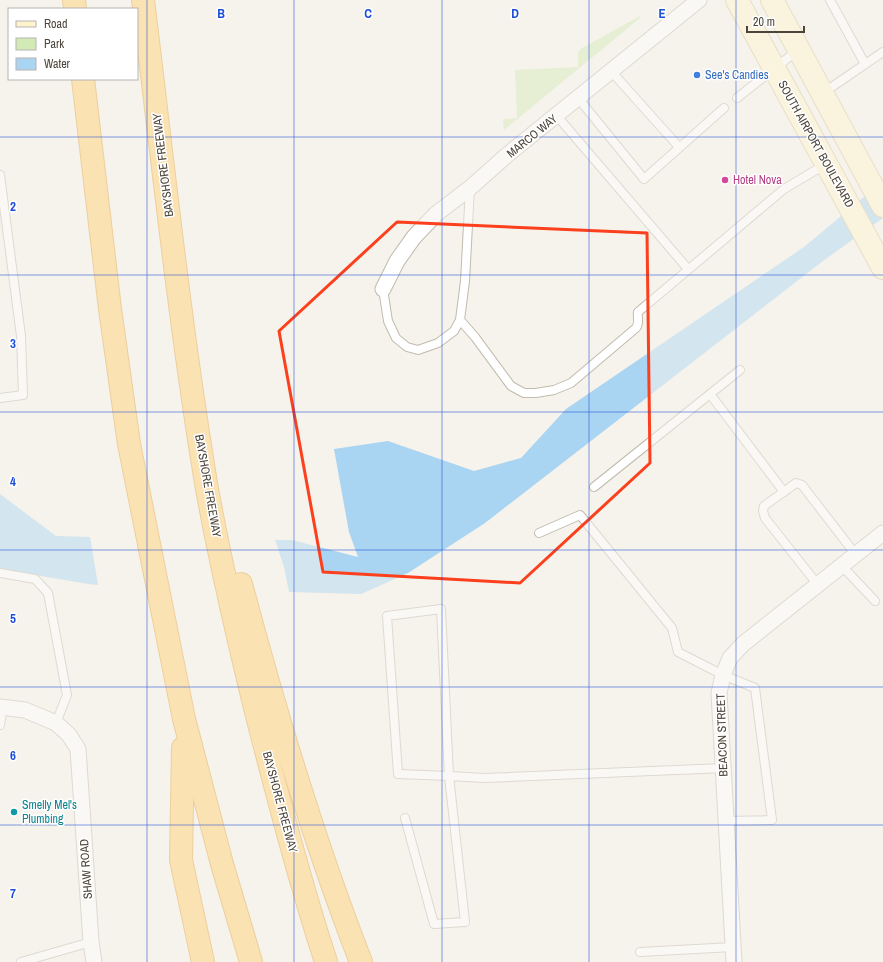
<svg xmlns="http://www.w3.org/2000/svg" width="883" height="962" font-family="'Archivo Narrow',sans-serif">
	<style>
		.green { fill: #d2eab5 }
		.water { fill: #a9d4f2 }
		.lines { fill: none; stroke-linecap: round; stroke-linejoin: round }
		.lane-casing { stroke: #c2bbae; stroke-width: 10 }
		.street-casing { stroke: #c2bbae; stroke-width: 17 }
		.secondary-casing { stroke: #d6c79b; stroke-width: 24 }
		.highway-casing { stroke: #e0a43c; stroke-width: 24 }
		.lane { stroke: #fff; stroke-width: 8 }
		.street { stroke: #fff; stroke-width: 15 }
		.secondary { stroke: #fff3cd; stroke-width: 22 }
		.highway { stroke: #ffcf6e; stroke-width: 22 }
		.marked { fill: none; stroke: #fc3f1d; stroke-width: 3; stroke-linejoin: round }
		.grid { fill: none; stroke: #1d4ed8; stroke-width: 1; stroke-opacity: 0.55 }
		.shop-dot { fill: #3f7fe0; stroke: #fff; stroke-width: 1.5 }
		.hotel-dot { fill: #d1479c; stroke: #fff; stroke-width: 1.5 }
		.culture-dot { fill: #0f9aa8; stroke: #fff; stroke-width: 1.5 }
		.labels { text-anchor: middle; stroke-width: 3; stroke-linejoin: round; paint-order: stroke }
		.shop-label { font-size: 12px; fill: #366cbe; stroke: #fff; text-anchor: start }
		.street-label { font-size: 12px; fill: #4b4439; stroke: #fff }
		.hotel-label { font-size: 12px; fill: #b23c85; stroke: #fff; text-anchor: start }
		.culture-label { font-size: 12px; fill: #0d838f; stroke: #fff; text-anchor: start }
		.grid-label { font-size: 13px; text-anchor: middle; font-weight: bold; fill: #1d4ed8; stroke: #fff; stroke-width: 3; stroke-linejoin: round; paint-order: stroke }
	</style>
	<rect width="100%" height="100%" fill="#f6f3ec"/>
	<path class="green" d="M640,16v2l-136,112 -1,-11 14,-1 -2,-48 63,-3v-15l4,-4z"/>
	<path class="water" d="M883,181v37l-60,43 -338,262 -77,50 -47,21 -72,-2 -5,-25 -9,-27h17l66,17 -9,-25 -15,-83 54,-8 86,30 47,-13 45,-49 238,-162z
		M0,494l56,42 34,1 8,48 -10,-1 -88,-15z"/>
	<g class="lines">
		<g class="lane-casing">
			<path id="lane" d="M830,0l35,64
				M611,71l68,76
				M823,93l60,-41
				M578,98l66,81 80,-71
				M737,98l61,-48
				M557,116l131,153
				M0,175l21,161 2,59 -23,3
				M383,289l5,32 8,17 11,9 11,3 20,-7 16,-12 6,-11 5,-39 5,-93
				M460,320l15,17 36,49 13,7h12l18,-3 17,-7 65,-55c4,-5 1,-11 2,-16l146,-123 42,-25
				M710,394l74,98
				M594,487l146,-117
				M539,533l41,-18 92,113 6,24 45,23 32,13 17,132 -45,1
				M842,566l33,35
				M0,573l35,6 13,14 19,102 -11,28
				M818,585l-53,-67 -2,-7 1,-5 32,-23 6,2 54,70
				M0,725l3,-18
				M405,818l29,106 31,-2 -16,-146 -51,-2 -11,-158 54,-7 8,167 36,2 239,-10
				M640,952l93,-5
				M21,962l70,-20"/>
		</g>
		<g class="street-casing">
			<path id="street" d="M383,289l14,-28 17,-24 22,-23 34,-26 37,-33 192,-155
				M0,707l25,3 31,13 13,12 9,14 13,193 3,20
				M734,962l-15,-269 4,-18 7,-17 13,-14 140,-111"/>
		</g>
		<g class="secondary-casing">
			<path id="secondary" d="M737,0l146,268
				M772,0l111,206"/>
		</g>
		<g class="highway-casing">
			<path id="highway" d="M74,0l1,9
				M143,0c20,163 37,327 64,489 14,77 32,154 51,231 21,81 42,162 68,242
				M83,79l27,230 19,135 55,275 38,145 29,98
				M241,584c34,128 72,255 120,378
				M183,748l-2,112 22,102"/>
		</g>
		<use href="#lane" class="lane"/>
		<use href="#street" class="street"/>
		<use href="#secondary" class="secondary"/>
		<use href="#highway" class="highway"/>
	</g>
	<path d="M0 0H883V962H0ZM397,222l250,11 3,230 -130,120 -197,-11 -44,-241z" fill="#f6f3ec" fill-opacity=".55" fill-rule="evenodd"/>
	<path class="marked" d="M397,222l250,11 3,230 -130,120 -197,-11 -44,-241z"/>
	<path class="grid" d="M147,0v962M294,0v962M442,0v962M589,0v962M736,0v962M0,137h883M0,275h883M0,412h883M0,550h883M0,687h883M0,825h883"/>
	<circle class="shop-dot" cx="697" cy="75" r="4"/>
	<circle class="hotel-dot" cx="725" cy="180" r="4"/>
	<circle class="culture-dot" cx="14" cy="812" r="4"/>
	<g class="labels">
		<g class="shop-label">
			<text x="705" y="79">See's Candies</text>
		</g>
		<g class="street-label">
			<text transform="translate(532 136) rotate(-39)" y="4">MARCO WAY</text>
			<text transform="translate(816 144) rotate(61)" y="4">SOUTH AIRPORT BOULEVARD</text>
			<text transform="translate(163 165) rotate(-97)" y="4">BAYSHORE FREEWAY</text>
			<text transform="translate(208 486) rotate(80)" y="4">BAYSHORE FREEWAY</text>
			<text transform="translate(722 735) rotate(-92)" y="4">BEACON STREET</text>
			<text transform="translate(280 802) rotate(75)" y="4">BAYSHORE FREEWAY</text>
			<text transform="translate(86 869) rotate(-94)" y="4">SHAW ROAD</text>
		</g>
		<g class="hotel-label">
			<text x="733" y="184">Hotel Nova</text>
		</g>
		<g class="culture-label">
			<text x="22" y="809">Smelly Mel's<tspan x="22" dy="14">Plumbing</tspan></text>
		</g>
	</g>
	<g class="grid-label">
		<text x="221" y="18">B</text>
		<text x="368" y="18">C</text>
		<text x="515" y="18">D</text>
		<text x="662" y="18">E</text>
		<text x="13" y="211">2</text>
		<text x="13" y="348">3</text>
		<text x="13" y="486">4</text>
		<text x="13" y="623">5</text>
		<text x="13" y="760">6</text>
		<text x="13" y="898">7</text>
	</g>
	<rect x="8" y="8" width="130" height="72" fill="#ffffff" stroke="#b7b4b0"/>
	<rect x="16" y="21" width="20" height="6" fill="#fff3cd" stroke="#b7b4b0"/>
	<text x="44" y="28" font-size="12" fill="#4b4439">Road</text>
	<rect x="16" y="38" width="20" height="12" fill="#d2eab5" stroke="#b7b4b0"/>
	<text x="44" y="48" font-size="12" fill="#4b4439">Park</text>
	<rect x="16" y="58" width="20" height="12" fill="#a9d4f2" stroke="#b7b4b0"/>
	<text x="44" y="68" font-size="12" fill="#4b4439">Water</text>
	<path d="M747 26v6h57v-6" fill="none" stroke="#4b4439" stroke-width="2"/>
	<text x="753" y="26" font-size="12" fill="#4b4439" stroke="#ffffff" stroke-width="3" paint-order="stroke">20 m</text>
</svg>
